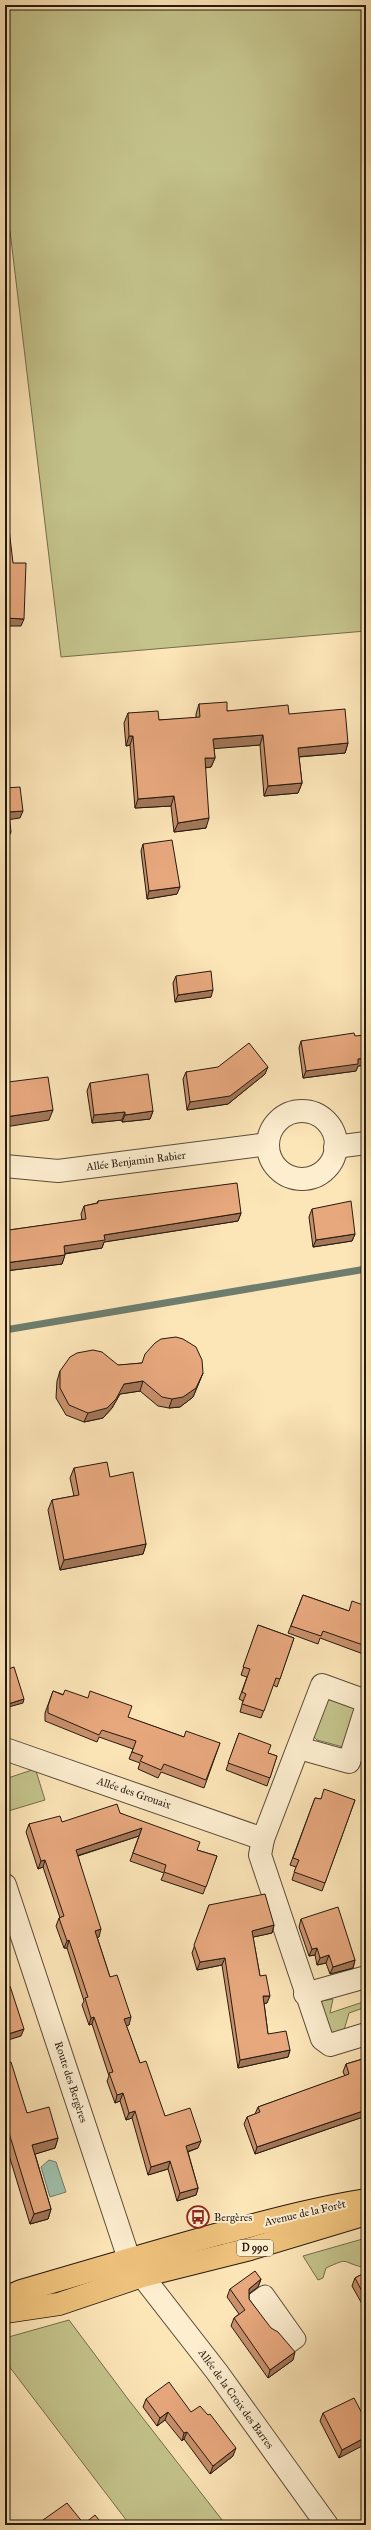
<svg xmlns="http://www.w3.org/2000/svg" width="371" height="2530" font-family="'IM FELL Great Primer',serif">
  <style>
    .green { fill: #c4c38b; stroke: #746e4c }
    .water { fill: #9fbfac; stroke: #6e7d6d }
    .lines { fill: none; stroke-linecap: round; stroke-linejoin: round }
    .stream { stroke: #6e7d6d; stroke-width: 7 }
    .pedestrian-casing { stroke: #5b4c38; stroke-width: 19 }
    .minor-casing { stroke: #5b4c38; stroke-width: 24 }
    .primary-casing { stroke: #25190e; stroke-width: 24 }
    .pedestrian { stroke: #fdeed0; stroke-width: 17 }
    .minor { stroke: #fdeed0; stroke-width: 22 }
    .primary { stroke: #eec27c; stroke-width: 22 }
    .wall { fill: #c8906c; stroke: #25190e }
    .shaded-wall { fill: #a27658; stroke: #25190e }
    .building { fill: #e8a87e; stroke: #25190e }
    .labels { text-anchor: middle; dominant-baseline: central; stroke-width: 4; stroke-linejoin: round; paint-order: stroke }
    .shield { fill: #fdeed0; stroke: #665948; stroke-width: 1 }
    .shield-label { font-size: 10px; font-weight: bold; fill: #25190e }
    .street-label { font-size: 11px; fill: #25190e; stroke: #fdeed0 }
    .poi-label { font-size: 11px; fill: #25190e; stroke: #fdeed0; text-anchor: start }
  </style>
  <rect width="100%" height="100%" fill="#fce5b7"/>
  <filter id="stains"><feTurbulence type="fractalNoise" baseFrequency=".005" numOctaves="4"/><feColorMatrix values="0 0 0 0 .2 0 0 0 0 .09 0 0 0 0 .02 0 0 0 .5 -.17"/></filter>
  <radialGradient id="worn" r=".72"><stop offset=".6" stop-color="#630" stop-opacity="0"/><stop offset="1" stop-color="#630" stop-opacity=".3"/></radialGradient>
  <g class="green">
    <polygon points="5,5 366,5 366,631 61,657 10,231 5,232"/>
    <polygon points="332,1696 356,1708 343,1747 317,1740 313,1736 321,1704"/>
    <polygon points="32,1770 36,1771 45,1800 5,1812 5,1779"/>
    <polygon points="333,1999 330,2013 366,2001 366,2007 349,2013 344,2030 333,2033 326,2031 319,2008 322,2001"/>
    <path d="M366,2238V2261L362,2267C341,2262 350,2257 326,2268L323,2278L318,2280L303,2256Z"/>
    <polygon points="69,2320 128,2399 226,2525 130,2525 5,2361 5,2338"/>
  </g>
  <polygon class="water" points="49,2160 56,2162 66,2192 50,2197 41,2167"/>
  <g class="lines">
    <polyline class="stream" points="5,1330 366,1269"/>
    <g class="pedestrian-casing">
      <polygon id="pedestrian" points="265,2294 297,2339 290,2344 279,2328 276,2330 255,2301"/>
    </g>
    <g class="minor-casing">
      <g id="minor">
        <circle cx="302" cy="1145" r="34"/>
        <polyline points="335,1147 366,1143"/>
        <polyline points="5,1166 58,1171 268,1144"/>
        <polyline points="299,1748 349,1762 366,1708"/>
        <polyline points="5,1749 263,1839 260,1855 322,2039 330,2045 366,2034"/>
        <polyline points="263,1839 322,1685 366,1701"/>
        <polyline points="5,1885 129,2259 217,2372 327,2525"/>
        <polyline points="305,1994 366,1977"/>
      </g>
    </g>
    <g class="primary-casing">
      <g id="primary">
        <path d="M5,2298L21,2291C86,2272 150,2253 215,2235C265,2222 315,2208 366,2200"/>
        <polyline points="5,2312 59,2304 142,2276 250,2249 366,2214"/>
      </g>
    </g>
    <use href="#pedestrian" class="pedestrian"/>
    <use href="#minor" class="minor"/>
    <use href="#primary" class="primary"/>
  </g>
  <g class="wall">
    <polygon points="199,704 227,711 289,714 348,743 345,753 299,757 302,783 298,793 264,796 260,745 214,748 215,758 211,767 205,768 206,828 174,832 171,806 135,808 130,745 126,746 124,723 128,713 159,720 196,718 196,714"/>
    <polygon points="143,844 177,894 147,899 141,851"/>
    <polygon points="176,976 211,997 175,1002 173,983"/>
    <polygon points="301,1041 366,1043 366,1065 358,1066 356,1071 303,1078 299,1048"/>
    <polygon points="186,1072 265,1074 228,1104 187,1110 183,1079"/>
    <polygon points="90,1083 153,1111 150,1119 122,1122 122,1120 92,1123 87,1091"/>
    <polygon points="98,1201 241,1213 238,1221 104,1242 102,1248 65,1254 62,1264 5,1271 5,1203 9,1230 82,1220 81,1214 84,1206 97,1203"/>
    <polygon points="312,1209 355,1234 352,1241 313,1247 309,1217"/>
    <polygon points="142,1363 203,1373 193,1397 180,1407 169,1408 158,1406 140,1391 120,1394 112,1408 103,1418 84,1422 66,1415 56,1398 57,1381 60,1371"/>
    <polygon points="74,1468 110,1477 146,1544 143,1554 60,1570 48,1510 52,1500 74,1496 70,1478"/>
    <polygon points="303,1595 349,1611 366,1606 366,1655 320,1638 318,1644 288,1633"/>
    <polygon points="258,1625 294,1638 277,1687 273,1685 261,1718 240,1712 243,1701 239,1699 247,1677 241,1675"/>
    <polygon points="53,1691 184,1737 220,1743 204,1788 161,1772 158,1778 138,1769 140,1763 129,1759 133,1749 99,1737 97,1742 45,1721 45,1713"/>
    <polygon points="239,1733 268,1753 277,1756 267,1786 226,1770"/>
    <polygon points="315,1798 321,1799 355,1800 322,1891 292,1880 296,1867 290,1865"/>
    <polygon points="120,1813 197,1850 217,1856 203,1894 161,1880 164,1873 130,1861 139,1836 78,1856 99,1937 97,1937 110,1977 129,2025 126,2025 140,2063 165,2116 198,2148 188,2152 198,2188 196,2195 177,2201 168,2169 148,2175 132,2118 126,2120 120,2101 115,2103 107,2081 109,2076 92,2024 89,2025 82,2005 84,2001 67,1948 64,1948 56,1926 59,1918 60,1918 43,1867 38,1869 26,1832 29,1824 62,1822"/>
    <polygon points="209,1905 274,1925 272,1933 253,1937 260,1976 267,2003 264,2003 268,2034 290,2050 288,2057 238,2068 222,1965 197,1970 192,1953"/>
    <polygon points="301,1919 355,1960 353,1968 330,1974 326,1963 317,1965 315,1955 309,1956 299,1927"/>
    <polygon points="366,2058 366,2116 255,2154 244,2124 247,2117 255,2114 258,2107 345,2076 343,2072 346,2064"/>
    <polygon points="5,2064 27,2113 58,2138 55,2148 35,2154 51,2209 48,2219 30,2224 5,2142"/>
    <polygon points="366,2272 366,2311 352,2286 355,2278"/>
    <polygon points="261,2279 258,2287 249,2294 249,2299 293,2360 268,2378 231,2326 234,2318 239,2314 227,2297 230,2289"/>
    <polygon points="146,2399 191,2412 233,2456 210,2474 184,2439 182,2441 165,2420 157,2426 143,2407"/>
    <polygon points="323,2413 366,2421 339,2458 320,2421"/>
    <polygon points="43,2520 84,2524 103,2525 41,2525"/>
  </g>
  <g class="shaded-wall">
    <polygon points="5,618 24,619 21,626 5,626"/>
    <polygon points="263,735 260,745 210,749 213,739"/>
    <polygon points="129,736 133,736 130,745 126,746"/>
    <polygon points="348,743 345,753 295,757 298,748"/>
    <polygon points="205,758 215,758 211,767 201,768"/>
    <polygon points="302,783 298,793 264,796 268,786"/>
    <polygon points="174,796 171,806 135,808 138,799"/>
    <polygon points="23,811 20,818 6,820 9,812"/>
    <polygon points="209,818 206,828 174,832 178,823"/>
    <polygon points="5,832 11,832 8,839 5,840"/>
    <polygon points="180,887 177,894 147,899 149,891"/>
    <polygon points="213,990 211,997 175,1002 178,995"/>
    <polygon points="366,1058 366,1065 358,1066 356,1071 303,1078 306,1071 358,1059"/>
    <polygon points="268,1067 265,1074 228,1104 187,1110 190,1102"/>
    <polygon points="53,1110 49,1120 5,1127 5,1117"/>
    <polygon points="153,1111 150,1119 122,1122 125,1115"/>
    <polygon points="125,1112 122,1120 92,1123 94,1115"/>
    <polygon points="241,1213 238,1221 104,1242 102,1248 61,1254 64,1246 104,1235"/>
    <polygon points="355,1234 352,1241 313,1247 316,1240"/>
    <polygon points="65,1255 62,1264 5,1271 5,1263"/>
    <polygon points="203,1373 193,1397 180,1407 169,1408 172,1399"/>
    <polygon points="143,1381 140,1391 120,1394 112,1408 103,1418 84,1422 88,1413 124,1384"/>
    <polygon points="146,1544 143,1554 60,1570 64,1560"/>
    <polygon points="24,1699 23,1703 5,1708 5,1705"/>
    <polygon points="142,1828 139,1836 73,1857 76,1850"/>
    <polygon points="45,1860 43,1867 38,1869 41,1861"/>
    <polygon points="274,1925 272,1933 249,1938 252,1931"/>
    <polygon points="101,1929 99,1937 92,1939 95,1931"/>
    <polygon points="69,1940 67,1948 64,1948 67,1941"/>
    <polygon points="317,1948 315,1955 309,1956 312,1949"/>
    <polygon points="329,1955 326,1963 317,1965 320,1958"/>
    <polygon points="225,1958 222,1965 197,1970 200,1962"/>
    <polygon points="355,1960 353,1968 330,1974 333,1967"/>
    <polygon points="263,1996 270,1996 267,2003 260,2004"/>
    <polygon points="94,2017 92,2024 89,2025 91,2018"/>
    <polygon points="131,2017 129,2025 122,2027 124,2019"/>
    <polygon points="24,2029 21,2036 5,2041 5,2035"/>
    <polygon points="290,2050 288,2057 238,2068 240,2060"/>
    <polygon points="123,2093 120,2101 115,2103 117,2095"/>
    <polygon points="366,2110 366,2116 255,2154 257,2147"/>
    <polygon points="135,2111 132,2118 126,2120 129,2113"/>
    <polygon points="58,2138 55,2148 29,2156 32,2145"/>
    <polygon points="201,2141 198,2148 183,2153 186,2146"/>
    <polygon points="170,2161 168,2169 148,2175 151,2167"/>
    <polygon points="198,2188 196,2195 177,2201 180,2193"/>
    <polygon points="51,2209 48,2219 30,2224 34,2214"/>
    <polygon points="261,2279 258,2287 246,2296 249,2289"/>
    <polygon points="295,2352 293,2360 268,2378 270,2370"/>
    <polygon points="168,2412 165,2420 157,2426 160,2418"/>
    <polygon points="187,2432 184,2439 182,2441 184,2433"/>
    <polygon points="366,2437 366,2444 339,2458 342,2450"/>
    <polygon points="236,2448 233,2456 210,2474 213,2466"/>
  </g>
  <g class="building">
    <polygon points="5,495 13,563 26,563 24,619 5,618"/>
    <polygon points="227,702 227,711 288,705 289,714 345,709 348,743 298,748 302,783 268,786 263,735 213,739 215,758 205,758 209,818 178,823 174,796 138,799 133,736 129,736 128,713 158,711 159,720 200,717 199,704"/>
    <polygon points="5,785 5,788 20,787 23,811 9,812 11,832 5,832"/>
    <polygon points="172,840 180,887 149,891 143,844"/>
    <polygon points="211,971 213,990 178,995 176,976"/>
    <polygon points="354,1033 355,1036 365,1035 366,1043 366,1058 358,1059 358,1064 306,1071 301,1041"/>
    <polygon points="249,1043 268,1067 230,1096 190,1102 186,1072 218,1067"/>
    <polygon points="148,1074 153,1111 125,1115 125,1112 94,1115 90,1083"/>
    <polygon points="48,1077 53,1110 5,1117 5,1081 8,1082"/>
    <polygon points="237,1183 241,1213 104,1235 105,1240 64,1246 65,1255 5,1263 5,1203 9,1230 86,1219 84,1206 98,1203 98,1201"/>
    <polygon points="351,1201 355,1234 316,1240 312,1209"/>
    <polygon points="176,1337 183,1339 196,1347 202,1360 203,1373 196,1388 183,1397 172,1399 162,1397 143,1381 124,1384 116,1399 107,1408 88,1413 69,1405 60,1388 60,1371 70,1357 77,1353 93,1350 102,1352 118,1365 142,1363 145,1354 155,1343 161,1339"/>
    <polygon points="107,1462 110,1477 133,1472 146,1544 64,1560 52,1500 79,1495 74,1468"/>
    <polygon points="303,1595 349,1611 352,1601 366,1606 366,1646 323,1631 321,1636 291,1626"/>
    <polygon points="258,1625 294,1638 280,1679 276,1678 264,1711 242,1704 246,1694 242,1692 250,1669 243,1667"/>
    <polygon points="14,1667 24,1699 5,1705 5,1670"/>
    <polygon points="65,1690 88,1698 90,1691 132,1706 128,1717 184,1737 186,1731 220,1743 206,1780 164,1764 161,1770 140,1761 143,1756 132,1752 136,1741 102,1730 99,1735 48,1713 48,1706 53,1691 63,1695"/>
    <polygon points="239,1733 271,1745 268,1753 277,1756 270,1778 228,1763"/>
    <polygon points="324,1789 355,1800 325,1883 294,1872 299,1860 293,1858 315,1798 321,1799"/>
    <polygon points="117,1804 120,1813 200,1842 197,1850 217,1856 206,1887 164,1872 166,1865 133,1853 142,1828 76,1850 101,1929 95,1931 110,1977 117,1975 131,2017 124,2019 140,2063 146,2061 165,2116 190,2108 201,2141 186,2146 198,2188 180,2193 170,2161 151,2167 135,2111 129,2113 123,2093 117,2095 109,2073 113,2072 94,2017 91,2018 85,1998 88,1997 69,1940 67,1941 59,1918 64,1916 45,1860 41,1861 29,1824 60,1816 62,1822"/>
    <polygon points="265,1894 274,1925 252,1931 260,1976 266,1975 270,1996 263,1996 268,2034 286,2031 290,2050 240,2060 225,1958 200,1962 194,1945 209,1905"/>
    <polygon points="338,1907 355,1960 333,1967 329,1955 320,1958 317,1948 312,1949 301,1919"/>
    <polygon points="10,1986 24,2029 5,2035 5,1987"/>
    <polygon points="366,2058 366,2110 257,2147 247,2117 260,2112 258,2107 349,2074 346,2064"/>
    <polygon points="11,2062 27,2113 49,2107 58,2138 32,2145 51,2209 34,2214 5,2120 5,2064"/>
    <polygon points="255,2271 261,2279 249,2289 249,2299 271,2328 278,2332 295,2352 270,2370 234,2318 245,2310 230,2289"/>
    <polygon points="366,2272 366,2299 355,2278"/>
    <polygon points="169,2382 191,2412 200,2406 208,2415 210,2414 236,2448 213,2466 187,2432 184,2433 168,2412 160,2418 146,2399"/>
    <polygon points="354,2398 366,2421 366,2437 342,2450 323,2413"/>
    <polygon points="67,2503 84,2524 95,2515 103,2525 47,2525 43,2520"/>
  </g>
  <defs>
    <g id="bus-ring" transform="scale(1.15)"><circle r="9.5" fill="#fdeed0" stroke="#8f2418" stroke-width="1.5"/><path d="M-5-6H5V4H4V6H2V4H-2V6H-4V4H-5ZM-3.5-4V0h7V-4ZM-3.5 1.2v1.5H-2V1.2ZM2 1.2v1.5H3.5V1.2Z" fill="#8f2418"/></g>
  </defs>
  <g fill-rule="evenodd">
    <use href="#bus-ring" x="198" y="2217"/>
  </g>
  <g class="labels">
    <rect class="shield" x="237" y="2240" width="36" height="16" rx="3"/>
    <g class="shield-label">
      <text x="255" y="2248">D 990</text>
    </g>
    <g class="street-label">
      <text transform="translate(136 1161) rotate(-7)">Allée Benjamin Rabier</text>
      <text transform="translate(134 1793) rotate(19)">Allée des Grouaix</text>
      <text transform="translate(71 2082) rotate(72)">Route des Bergères</text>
      <text transform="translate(305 2213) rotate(-13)">Avenue de la Forêt</text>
      <text transform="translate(236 2399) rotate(54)">Allée de la Croix des Barres</text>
    </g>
    <g class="poi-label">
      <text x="214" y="2217">Bergères</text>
    </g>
  </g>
  <rect width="371" height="2530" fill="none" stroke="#fce5b7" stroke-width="20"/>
  <rect x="6" y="6" width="359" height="2518" fill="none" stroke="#25190e" stroke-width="2"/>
  <rect x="10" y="10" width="351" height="2510" fill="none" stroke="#25190e"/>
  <rect width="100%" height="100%" filter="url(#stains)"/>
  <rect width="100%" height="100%" fill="url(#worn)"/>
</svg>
